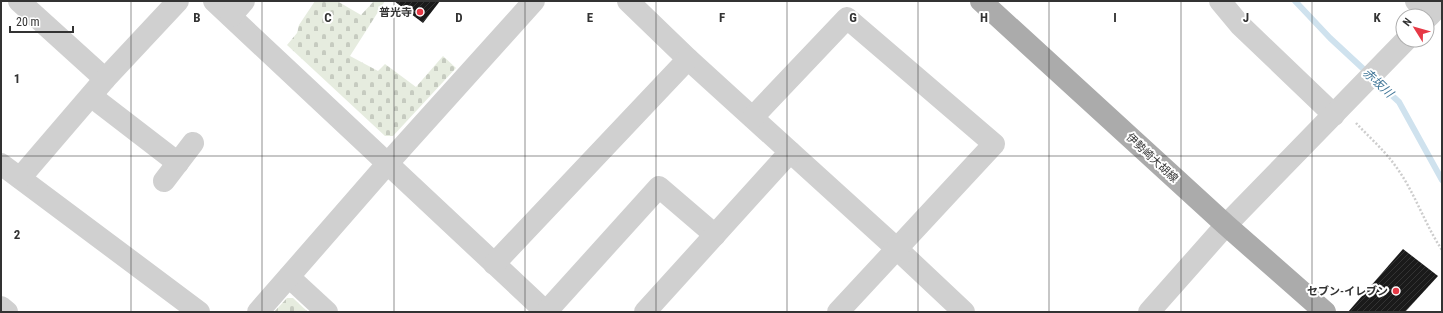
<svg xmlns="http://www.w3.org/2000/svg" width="1443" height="313" font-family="'Roboto Condensed','Noto Sans JP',sans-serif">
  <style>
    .cemetery { fill: url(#cemetery-stones) }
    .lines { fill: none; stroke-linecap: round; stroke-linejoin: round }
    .stream { stroke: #cfe2ee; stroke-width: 6 }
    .building { fill: url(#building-hatch) }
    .path { stroke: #cdcdcd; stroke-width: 2.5; stroke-dasharray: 2 2; stroke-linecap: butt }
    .minor { stroke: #d0d0d0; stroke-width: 22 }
    .major { stroke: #ababab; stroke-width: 22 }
    .grid { fill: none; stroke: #333; stroke-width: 1; stroke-opacity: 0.55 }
    .poi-dot { fill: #e63946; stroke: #fff; stroke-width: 1.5 }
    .labels { text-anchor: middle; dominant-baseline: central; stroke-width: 4; stroke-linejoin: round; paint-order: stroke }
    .poi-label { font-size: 11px; font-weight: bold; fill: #333; stroke: #fff; text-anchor: end }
    .street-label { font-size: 11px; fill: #333; stroke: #fff }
    .water-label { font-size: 12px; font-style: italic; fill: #3f7597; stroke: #fff }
    .grid-label { font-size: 13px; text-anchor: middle; font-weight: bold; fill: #333; stroke: #fff; stroke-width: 4; stroke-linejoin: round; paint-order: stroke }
  </style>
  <defs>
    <pattern id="cemetery-stones" width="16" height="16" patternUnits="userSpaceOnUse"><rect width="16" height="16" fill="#e6ecdf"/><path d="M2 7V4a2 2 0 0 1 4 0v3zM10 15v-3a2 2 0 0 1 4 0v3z" fill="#c6cbc0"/></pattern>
    <pattern id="building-hatch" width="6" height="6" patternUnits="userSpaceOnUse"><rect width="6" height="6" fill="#1a1a1a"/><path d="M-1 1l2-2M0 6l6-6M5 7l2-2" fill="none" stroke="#333"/></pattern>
  </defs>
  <rect width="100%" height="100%" fill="#fff"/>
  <g class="cemetery">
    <polygon points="315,1 337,1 361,15 374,1 385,1 350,56 378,71 385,64 416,87 443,56 456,68 393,136 385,136 287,45 297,33 299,25"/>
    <polygon points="287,298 293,298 308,312 274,312"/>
  </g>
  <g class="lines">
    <polyline class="stream" points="1295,1 1330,38 1399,102 1442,180"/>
  </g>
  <g class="building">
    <polygon points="394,1 440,1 423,23"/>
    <polygon points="1403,249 1438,276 1405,312 1348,312"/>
  </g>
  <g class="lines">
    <path class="path" d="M1356,123C1368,136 1383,149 1394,164C1414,190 1424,223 1442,250"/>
    <g class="minor">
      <polyline points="19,1 105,79"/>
      <polyline points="214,1 546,312"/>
      <polyline points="628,1 688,59 896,248 964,312"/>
      <polyline points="1220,1 1240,25 1334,115"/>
      <polyline points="1416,1 1430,15"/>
      <polyline points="231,16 244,1"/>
      <polyline points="1427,18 1442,3"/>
      <polyline points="92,95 100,103 178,163"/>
      <polyline points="753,117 847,18 994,144 838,312"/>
      <polyline points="1,164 199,312"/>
      <polyline points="20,178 105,79 178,1"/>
      <polyline points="164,181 193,143"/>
      <polyline points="494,264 688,59"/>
      <polyline points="289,277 327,312"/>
      <polyline points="1,307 7,312"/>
      <polyline points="258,312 388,163 534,1"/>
      <polyline points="546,312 659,187 715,235"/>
      <polyline points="645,312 790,152"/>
      <polyline points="1149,312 1226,225 1406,40"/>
    </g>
    <polyline class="major" points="981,1 1226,225 1325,312"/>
  </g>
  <path class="grid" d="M131,1V312M262,1V312M394,1V312M525,1V312M656,1V312M787,1V312M918,1V312M1049,1V312M1181,1V312M1312,1V312M1,156H1442"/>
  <g class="poi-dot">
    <circle cx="420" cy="12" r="4"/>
    <circle cx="1396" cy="291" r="4"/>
  </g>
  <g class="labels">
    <g class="poi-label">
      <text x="412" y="12">普光寺</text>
      <text x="1388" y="291">セブン-イレブン</text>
    </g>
    <g class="street-label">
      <text transform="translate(1152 158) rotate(43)">伊勢崎大胡線</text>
    </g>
    <g class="water-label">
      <text transform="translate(1378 83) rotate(43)">赤坂川</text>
    </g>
  </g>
  <g class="grid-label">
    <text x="197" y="22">B</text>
    <text x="328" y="22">C</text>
    <text x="459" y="22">D</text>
    <text x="590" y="22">E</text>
    <text x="722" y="22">F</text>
    <text x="853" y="22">G</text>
    <text x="984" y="22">H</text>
    <text x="1115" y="22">I</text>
    <text x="1246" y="22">J</text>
    <text x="1377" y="22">K</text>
    <text x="17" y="83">1</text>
    <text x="17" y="239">2</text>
  </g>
  <rect width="1443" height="313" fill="none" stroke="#333333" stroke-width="4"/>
  <g transform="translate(1415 28) rotate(307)"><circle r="19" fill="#ffffff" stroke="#adadad"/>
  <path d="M0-3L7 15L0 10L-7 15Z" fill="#e63946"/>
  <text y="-6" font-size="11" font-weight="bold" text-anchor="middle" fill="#333333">N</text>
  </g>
  <path d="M10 26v6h63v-6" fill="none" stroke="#333333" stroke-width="2"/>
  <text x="16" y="26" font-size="12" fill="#333333" stroke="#ffffff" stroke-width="3" paint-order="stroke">20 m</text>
</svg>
